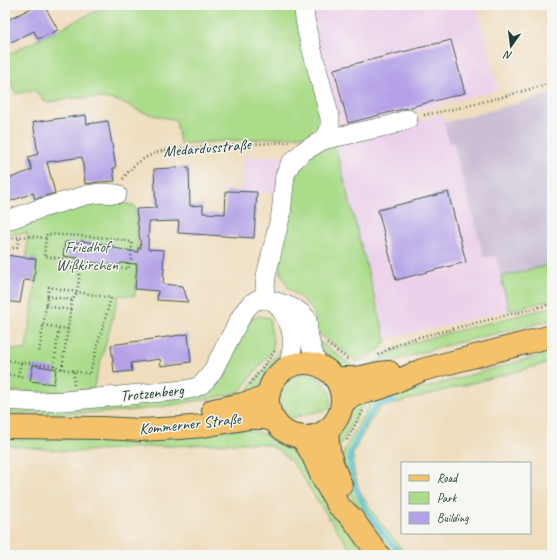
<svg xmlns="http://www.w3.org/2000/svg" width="557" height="560" font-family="Caveat,sans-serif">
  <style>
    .built { fill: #ecd1ea }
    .industrial { fill: #cbbfd5 }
    .green { fill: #abdc8a; stroke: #658c5f }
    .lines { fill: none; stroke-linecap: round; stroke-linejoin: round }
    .stream { stroke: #59bed7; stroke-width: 4.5 }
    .building { fill: #b4a1e7 }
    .minor-casing { stroke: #3e5549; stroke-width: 20 }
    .major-casing { stroke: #3e5549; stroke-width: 24 }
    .path { stroke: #3e5549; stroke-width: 2.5; stroke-dasharray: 1 3; stroke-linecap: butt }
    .minor { stroke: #fff; stroke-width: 19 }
    .major { stroke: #f3c26a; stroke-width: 22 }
    .labels { text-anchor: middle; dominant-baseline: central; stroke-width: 3; stroke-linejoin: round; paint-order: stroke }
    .street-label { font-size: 16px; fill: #1f3d34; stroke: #f6f6f2 }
    .park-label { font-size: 16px; fill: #3b5d45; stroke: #f6f6f2 }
  </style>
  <rect width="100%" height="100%" fill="#f6f6f2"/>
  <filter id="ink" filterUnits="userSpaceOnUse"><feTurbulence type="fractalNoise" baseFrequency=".025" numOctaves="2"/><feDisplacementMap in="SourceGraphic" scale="8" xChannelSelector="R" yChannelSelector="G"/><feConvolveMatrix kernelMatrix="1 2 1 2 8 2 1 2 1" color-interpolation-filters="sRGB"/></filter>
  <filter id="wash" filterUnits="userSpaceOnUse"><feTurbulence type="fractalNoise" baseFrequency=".012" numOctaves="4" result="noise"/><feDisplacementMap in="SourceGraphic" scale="16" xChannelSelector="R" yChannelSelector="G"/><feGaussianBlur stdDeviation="0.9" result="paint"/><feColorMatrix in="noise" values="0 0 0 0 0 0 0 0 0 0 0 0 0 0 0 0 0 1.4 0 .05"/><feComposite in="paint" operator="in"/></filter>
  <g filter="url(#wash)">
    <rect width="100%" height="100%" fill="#efddbd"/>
    <g class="built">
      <polygon points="308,5 477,5 499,90 350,128 339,122"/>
      <polygon points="443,114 449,142 453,142 484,256 495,255 509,310 408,334 386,340 334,142 343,139"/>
      <polygon points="294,152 277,194 240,191 242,161 245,157 282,155"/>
    </g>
    <polygon class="industrial" points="552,94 552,264 501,277 496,256 484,257 453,142 449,143 444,123"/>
    <g class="green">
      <path d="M108,5H296L323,118L318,135L180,144L176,120C163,117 149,115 137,110C134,109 132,106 129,105C127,104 123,103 121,102C97,95 70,97 47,103L34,90L16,94L5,69V56Z"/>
      <polygon points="334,142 386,340 380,349 362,360 356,362 351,357 319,334 315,325 314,312 300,297 289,289 286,283 281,274 279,267 279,257 291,181 303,158"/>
      <path d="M107,199L135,206C139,236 137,265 135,296L119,295L93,389L53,392L5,391V348L26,350L36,282L34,281L36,259L27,258V233L5,235V226Z"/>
      <polygon points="552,264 552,300 509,310 501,277"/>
      <polygon points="552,307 552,320 436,348 366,370 366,367 403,346 432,337"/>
      <path d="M260,316L270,318V325L273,341V349L267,357L238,393C201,400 165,407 127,411C86,414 46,413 5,413V405L89,408L196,396C212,391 220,387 228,372L227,370L234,350L249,320L252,318Z"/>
      <path d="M318,342L323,344L354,367L357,371C352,370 346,369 341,367C331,364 322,352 318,342Z"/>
      <polygon points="284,344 282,354 279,360 268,372 261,384 252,392 246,392"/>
      <polygon points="552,352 552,362 381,407 369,423 353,453 354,471 359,489 365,500 379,521 400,547 408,555 392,555 383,545 363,517 344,482 342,466 343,453 371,401 385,392 414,391"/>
      <path d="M301,374C321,373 336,390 329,409L290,418C273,403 280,380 301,374Z"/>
      <polygon points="364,403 339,447 337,435 350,412 356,406"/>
      <path d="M246,429L266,435L274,442L289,449L314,476L340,518L366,555H355C340,536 327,515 313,494C304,479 294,461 279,451C269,443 253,443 241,443L145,447L72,452L5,445V438Z"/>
    </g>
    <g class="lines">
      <path class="stream" d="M394,401L376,406L364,424L350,453C347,489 377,530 402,555"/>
    </g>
    <g id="blocks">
      <g class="building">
        <polygon points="38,5 44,5 58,30 38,39 34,31 5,45 5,21"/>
        <polygon points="451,40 465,93 348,123 334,69"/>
        <polygon points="86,115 87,124 108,121 116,168 113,168 115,181 99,182 85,184 82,157 47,162 55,193 35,199 33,193 5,203 5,180 32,170 28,157 38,154 33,122"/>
        <polygon points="189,167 190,206 203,205 203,213 225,214 226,191 257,192 254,238 178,233 179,221 149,222 148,249 164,250 163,268 164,268 163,284 183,286 188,302 157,300 158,291 135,289 137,264 121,263 119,265 110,264 110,265 77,260 78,258 63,256 65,242 81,243 81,241 113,245 113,248 138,252 138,248 141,248 136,209 156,208 154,169"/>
        <polygon points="448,192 466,262 396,280 378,210"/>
        <polygon points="5,255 36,259 34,281 24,280 20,303 5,301"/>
        <polygon points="188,334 191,362 161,366 160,359 131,363 132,371 114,373 111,345"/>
        <polygon points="33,365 56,369 54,384 30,381"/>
      </g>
    </g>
  </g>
  <g filter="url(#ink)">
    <use href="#blocks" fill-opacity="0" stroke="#3e5549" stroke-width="1"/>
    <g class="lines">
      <g class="minor-casing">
        <g id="minor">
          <polyline points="323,140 391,125 408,119"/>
          <polyline points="5,221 39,209 87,195 101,193 117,194"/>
          <polyline points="264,300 266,276 281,214 285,175 291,163 304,151 323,140 328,133 330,127 330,118 307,31 303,5"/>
          <path d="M276,302C280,309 286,316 289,324C295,338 292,354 288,368"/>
          <path d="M5,400L37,402L64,401L184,390C199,388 203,385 212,372L243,313C247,308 251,302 257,300C268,297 302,308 307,320C308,324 308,328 308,332C310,344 313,355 318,365"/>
        </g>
      </g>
      <g class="major-casing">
        <g id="major">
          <circle cx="305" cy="400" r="37"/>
          <polyline points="335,378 353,378 362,377 379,373 389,372"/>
          <polyline points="342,404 349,398 355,395 381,388 422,370 552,336"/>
          <polyline points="213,410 242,404 261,399 269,393"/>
          <polyline points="5,427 103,428 140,430 180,428 203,426 249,418 265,418 275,421"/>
          <path d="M328,429C326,449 333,467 341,485"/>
          <polyline points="299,436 305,442 313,456 322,477 338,505 352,518 365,536 379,555"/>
        </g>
      </g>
      <g class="path">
        <polyline points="424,115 454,109 502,97 552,83"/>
        <path d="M123,179C134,162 150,153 170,149L289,142"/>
        <path d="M5,239L27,236L46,238L47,234C75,236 104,236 132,242L131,260L128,269L44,256L46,238"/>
        <polyline points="5,250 17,247 18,244 19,238"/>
        <polyline points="47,296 72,300"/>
        <polyline points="46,306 71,310"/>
        <polyline points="43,325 68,329"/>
        <polyline points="327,344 349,360"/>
        <polyline points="378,355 392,347 411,339 552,304"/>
        <polyline points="5,360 54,366 62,369 90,374 96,350 111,298 49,287 39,353"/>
        <polyline points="54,366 59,328"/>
        <path d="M62,369L72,300C80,293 79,271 80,261"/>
        <polyline points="5,374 25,377"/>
        <polyline points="18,376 21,362"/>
        <polyline points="250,384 275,351"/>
        <polyline points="74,385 74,372"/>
        <polyline points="347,440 363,411"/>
      </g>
      <use href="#minor" class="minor"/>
      <use href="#major" class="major"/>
    </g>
  </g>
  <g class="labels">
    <g class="street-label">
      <text transform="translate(207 148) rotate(-5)">Medardusstraße</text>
      <text transform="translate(152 393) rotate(-6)">Trotzenberg</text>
      <text transform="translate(190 424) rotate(-6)">Kommerner Straße</text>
    </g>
    <g class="park-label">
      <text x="87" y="247">Friedhof<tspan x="87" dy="18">Wißkirchen</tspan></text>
    </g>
  </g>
  <rect width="557" height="560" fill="none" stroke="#f6f6f2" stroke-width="20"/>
  <rect x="401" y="462" width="130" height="72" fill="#f6f6f2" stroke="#a0aca6"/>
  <rect x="409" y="475" width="20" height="6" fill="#f3c26a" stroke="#a0aca6"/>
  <text x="437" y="482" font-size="12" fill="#1f3d34">Road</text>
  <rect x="409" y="492" width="20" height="12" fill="#abdc8a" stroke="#a0aca6"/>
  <text x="437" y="502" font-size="12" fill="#1f3d34">Park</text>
  <rect x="409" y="512" width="20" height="12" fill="#b4a1e7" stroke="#a0aca6"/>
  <text x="437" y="522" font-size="12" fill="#1f3d34">Building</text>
  <g transform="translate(511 46) rotate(194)" stroke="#f6f6f2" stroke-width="3" paint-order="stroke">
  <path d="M0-3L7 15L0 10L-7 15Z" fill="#1f3d34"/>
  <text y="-6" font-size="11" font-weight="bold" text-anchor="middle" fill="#1f3d34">N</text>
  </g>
</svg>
